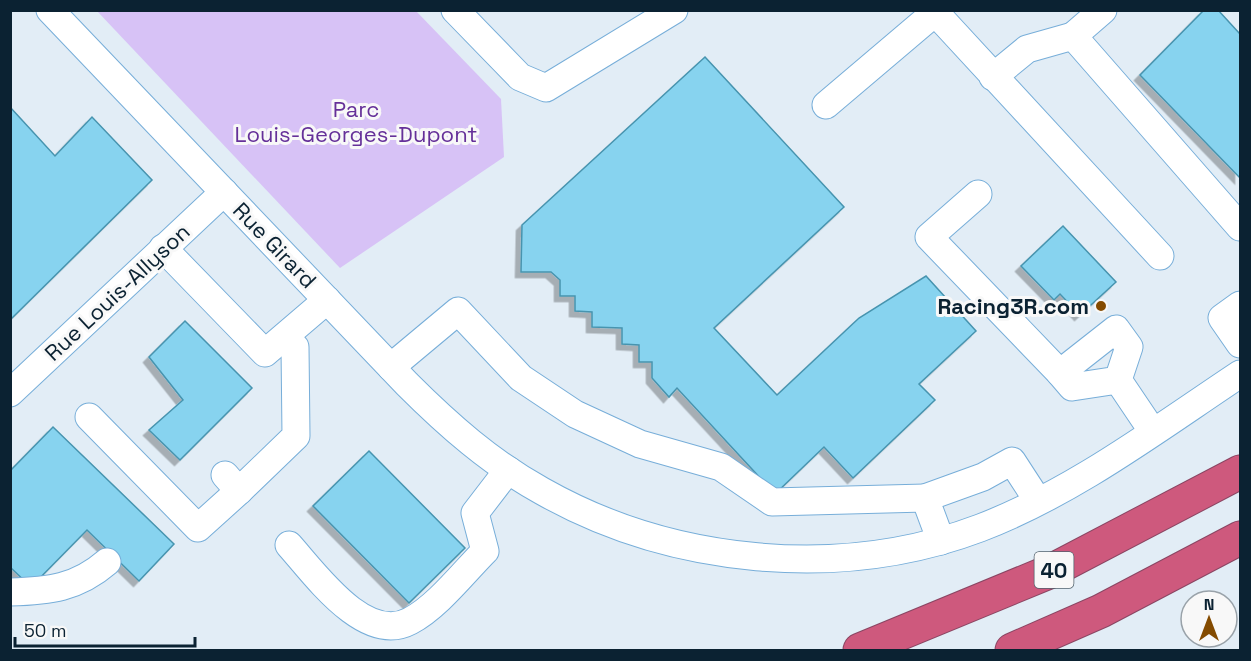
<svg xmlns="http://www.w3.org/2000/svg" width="1251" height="661" font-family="'Space Grotesk',sans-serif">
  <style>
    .green { fill: #d7c2f6 }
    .building { fill: #87d3ef; stroke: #4794af; stroke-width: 1.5; filter: url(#shadow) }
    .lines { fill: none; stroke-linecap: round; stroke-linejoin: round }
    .minor-casing { stroke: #77aed9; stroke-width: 29 }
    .highway-casing { stroke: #8a4663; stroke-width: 35 }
    .minor { stroke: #fff; stroke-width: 27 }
    .highway { stroke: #ce597d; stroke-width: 33 }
    .poi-dot { fill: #844b00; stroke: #f8f8f8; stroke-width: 2 }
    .labels { text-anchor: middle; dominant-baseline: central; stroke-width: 6; stroke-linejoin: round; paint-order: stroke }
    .shield { fill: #f8f8f8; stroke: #52626d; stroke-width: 1.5 }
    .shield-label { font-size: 21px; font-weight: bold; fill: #0b2232 }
    .park-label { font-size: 22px; fill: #653099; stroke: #f8f8f8 }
    .street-label { font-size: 22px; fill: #0b2232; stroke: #f8f8f8 }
    .poi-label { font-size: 22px; font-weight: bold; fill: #0b2232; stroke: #f8f8f8; text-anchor: end }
  </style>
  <defs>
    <filter id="shadow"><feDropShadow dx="-5.5" dy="5.5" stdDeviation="0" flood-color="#0004"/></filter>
  </defs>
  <rect width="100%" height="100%" fill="#e2edf6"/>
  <polygon class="green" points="97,11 416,11 501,99 504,157 340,268"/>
  <g class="building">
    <polygon points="1204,10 1218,10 1240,34 1240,178 1140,75"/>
    <polygon points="705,57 844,207 714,328 777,395 859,318 926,276 976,331 919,384 935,400 853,478 824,447 775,494 677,388 669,397 652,378 652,362 639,362 639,345 622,344 622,328 592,327 592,312 575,311 575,296 560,296 560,280 551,272 521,272 522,225"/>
    <polygon points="10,107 55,156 92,117 152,180 10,320"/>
    <polygon points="1063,226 1116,282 1080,315 1060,294 1054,300 1021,266"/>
    <polygon points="185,321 252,388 180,460 149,430 183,400 149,357"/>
    <polygon points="53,427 174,544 139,581 87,530 31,587 10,567 10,471"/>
    <polygon points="369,451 465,548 409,603 313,506"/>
  </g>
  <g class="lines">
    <g class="minor-casing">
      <g id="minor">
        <path d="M50,10L407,384C448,425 491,463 542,491C671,564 840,581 980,528C1074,492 1157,429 1240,374"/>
        <polyline points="455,10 520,77 546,88 674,10"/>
        <polyline points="933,10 1160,256"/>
        <polyline points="1103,10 1073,36 1240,227"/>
        <polyline points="993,77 1027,49 1073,36"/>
        <polyline points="826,105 938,10"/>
        <polyline points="978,194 929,237 1060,373"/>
        <polyline points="163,248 265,353 327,300"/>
        <polyline points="1240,305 1222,318 1240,344"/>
        <polygon points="1116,329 1129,347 1118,380 1072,387 1060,373"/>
        <polyline points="391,367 458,311 521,378 575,414 640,444 721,467 772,502 925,498"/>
        <polyline points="1118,380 1153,432"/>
        <polyline points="10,393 224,192"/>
        <polyline points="89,417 198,528 239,491"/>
        <polyline points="225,475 239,491 296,436 295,347 285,337"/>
        <polyline points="941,541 925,498 983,477 1012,461 1038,501"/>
        <path d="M289,545C315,574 365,645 410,621C437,607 464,572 485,551L475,513L508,470"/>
        <path d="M10,592C49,591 77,588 107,562"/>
      </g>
    </g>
    <g class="highway-casing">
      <g id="highway">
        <polyline points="860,650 1049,572 1240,472"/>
        <polyline points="1012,650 1101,611 1240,538"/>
      </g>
    </g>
    <use href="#minor" class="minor"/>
    <use href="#highway" class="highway"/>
  </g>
  <circle class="poi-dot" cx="1101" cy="306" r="6"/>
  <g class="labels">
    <rect class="shield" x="1034.5" y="552" width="39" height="36" rx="4.5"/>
    <g class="shield-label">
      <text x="1054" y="570">40</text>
    </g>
    <g class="park-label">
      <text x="356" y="109">Parc<tspan x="356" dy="25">Louis-Georges-Dupont</tspan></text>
    </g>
    <g class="street-label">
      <text transform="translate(275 245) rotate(46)">Rue Girard</text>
      <text transform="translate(117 292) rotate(-43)">Rue Louis-Allyson</text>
    </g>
    <g class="poi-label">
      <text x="1089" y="306">Racing3R.com</text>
    </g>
  </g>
  <rect width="1251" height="661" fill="none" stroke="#0b2232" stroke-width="24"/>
  <g transform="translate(1209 619)"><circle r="28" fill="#f8f8f8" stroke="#99a2a9" stroke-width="1.5"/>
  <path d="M0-4.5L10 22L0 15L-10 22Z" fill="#844b00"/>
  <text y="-9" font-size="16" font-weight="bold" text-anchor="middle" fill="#0b2232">N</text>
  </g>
  <path d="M15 637v9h180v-9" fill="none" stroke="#0b2232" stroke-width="3"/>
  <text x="24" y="637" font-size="18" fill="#0b2232" stroke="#f8f8f8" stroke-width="4.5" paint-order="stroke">50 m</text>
</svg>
